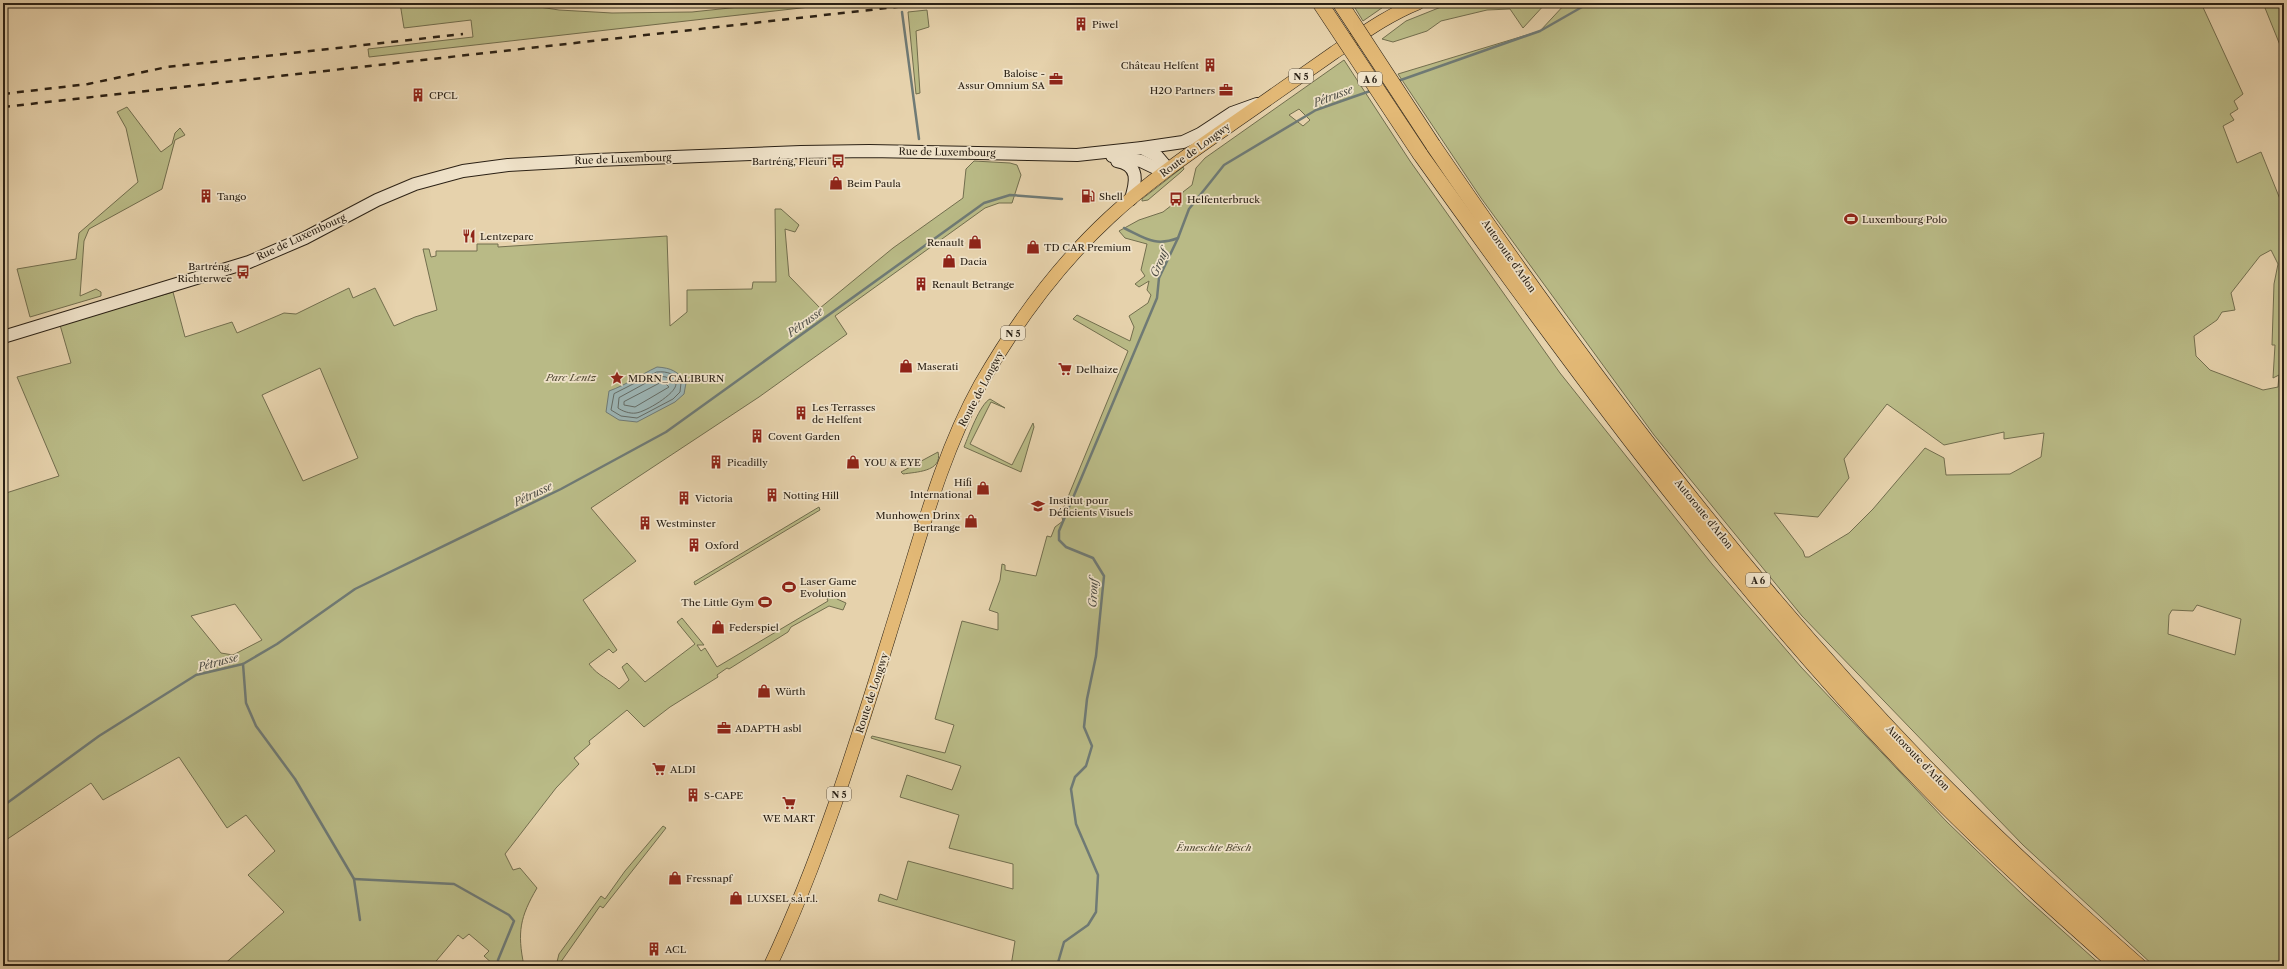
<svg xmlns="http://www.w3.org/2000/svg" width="2287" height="969" font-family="'Libre Caslon Text',serif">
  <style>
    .green { fill: #b9ba86; stroke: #726e4e; fill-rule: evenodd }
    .water { fill: #9cb5b5; stroke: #6f7a75 }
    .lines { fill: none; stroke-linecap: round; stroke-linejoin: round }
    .shore { stroke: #646b65; stroke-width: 1 }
    .stream { stroke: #6f7a75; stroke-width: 2.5 }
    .secondary-casing { stroke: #2b2115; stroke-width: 14 }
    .primary-casing { stroke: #2b2115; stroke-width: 14 }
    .motorway-casing { stroke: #2b2115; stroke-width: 16 }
    .secondary { stroke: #efe2c9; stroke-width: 12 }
    .primary { stroke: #e3b976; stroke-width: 13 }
    .motorway { stroke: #e3b976; stroke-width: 15 }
    .rail { stroke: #2b2115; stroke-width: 2.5; stroke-dasharray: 7 7; stroke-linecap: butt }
    .motorway-bridge-casing { stroke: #2b2115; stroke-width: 16; stroke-linecap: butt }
    .motorway-bridge { stroke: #e3b976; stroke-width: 15 }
    .labels { text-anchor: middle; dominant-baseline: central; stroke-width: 3.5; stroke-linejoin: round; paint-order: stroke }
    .shield { fill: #efe2c9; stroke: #665b4b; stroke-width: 1 }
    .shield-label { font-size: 9px; font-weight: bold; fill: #2b2115 }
    .poi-label { font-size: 10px; fill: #2b2115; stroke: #efe2c9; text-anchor: start }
    .street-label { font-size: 10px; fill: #2b2115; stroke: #efe2c9 }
    .park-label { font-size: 10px; font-style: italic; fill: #4e4731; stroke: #efe2c9 }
    .water-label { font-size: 11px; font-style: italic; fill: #4d4d45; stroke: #efe2c9 }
  </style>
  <rect width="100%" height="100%" fill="#e6d2ac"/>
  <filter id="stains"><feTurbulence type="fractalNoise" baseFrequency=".005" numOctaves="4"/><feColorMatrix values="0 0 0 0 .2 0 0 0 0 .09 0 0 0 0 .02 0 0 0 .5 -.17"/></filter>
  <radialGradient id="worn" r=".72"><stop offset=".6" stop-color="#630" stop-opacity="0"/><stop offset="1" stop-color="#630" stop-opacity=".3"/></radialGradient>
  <g class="green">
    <polygon points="400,3 513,3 559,10 612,13 692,12 777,3 845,3 369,57 368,49 473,37 471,20 404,28"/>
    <polygon points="1352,3 1389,3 1363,21"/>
    <polygon points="1451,3 1546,3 1523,28 1510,9 1487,10 1441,21 1427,31 1393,42 1382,39 1406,21"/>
    <path d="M1566,3H2201L2243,94L2234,101L2238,109L2230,114L2234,120L2223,126L2237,163L2261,152L2284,209V966H2154L2023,845L1802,616L1654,435L1481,198L1398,74L1540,31ZM2271,250L2278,264L2274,284L2272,345H2275L2273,378L2279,375L2278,387L2263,390L2210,370L2196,356L2194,336L2217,320L2222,312L2235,310L2231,293L2260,256ZM1887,404L1944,445L2004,432V439L2044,433L2041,457L2010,474L1946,475L1944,458L1925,448L1873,509L1849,533L1809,557H1805L1803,551L1774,513L1818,517L1849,478L1844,459ZM2197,605L2241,619L2235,655L2168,634L2169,615L2172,610L2193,611Z"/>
    <polygon points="2263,3 2284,3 2284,52 2282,50"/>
    <polygon points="927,10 929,27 916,31 920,93 916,94 908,12"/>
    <path d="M1344,60L1410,161L1560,373L1712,564L1801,667L1947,822L2026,898L2102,966H1011L1015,941L878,901L880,894L897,900L908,861L1013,889V864L949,848L959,815L900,797L907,775L952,790L961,766L871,738L872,736L945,753L954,725L935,719L962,621L998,630V613L989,610L1000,580L1002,564L1005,565V570L1036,576L1047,536L1051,537L1055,527L1063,521L1061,514L1128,351L1073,319L1077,315L1130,341L1134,327L1129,316L1148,303L1151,295L1147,290L1149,281L1139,287L1135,284L1145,276L1141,270L1147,244L1125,238L1119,231L1139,220L1163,212L1181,198L1183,192L1192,185L1196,168L1205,158ZM1299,109L1310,120L1303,126L1289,115Z"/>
    <polygon points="127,107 161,152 172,144 175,133 180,128 185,135 175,140 162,189 89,229 84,241 80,296 96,289 101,292 101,296 30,317 17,269 76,259 79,233 138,182 126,128 117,112"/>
    <path d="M974,161L1010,163L1017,165L1021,175L1012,203H999L985,208L835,316L847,334L759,397L591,508L636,561L583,600L617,650L613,653L609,649L589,664C599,677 608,678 619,689L629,680L622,667L627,663L645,682L695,644L677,622L682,618L704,645H697L701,651L705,648L717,667L828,601L827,599L834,594L837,599L846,603L843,610L829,606L791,627L788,632L729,669L727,668L717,675L718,677L670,707L644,727L627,710L589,741L590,744L574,758L579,764L556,788L505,854L513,870L520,868L537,888C520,917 517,932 524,966H495L484,956L489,951L469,934L463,939L458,935L432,966H222L284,912L248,875L275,851L246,815L227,828L179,757L103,800L91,783L3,842V494L59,476L17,377L71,363L60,325L173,292L185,337L232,322L237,333L284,313L296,314L349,288L353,298L375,288L394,326L415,317L437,310L423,249H429L431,257L436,256V251H477V244H498V247L667,236L670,326L687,312V290L752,289L753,282H776L775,209H781L799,225L795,232L785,229L789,276L820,308L893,248L963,198L966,169ZM320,368L358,458L303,481L262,395ZM235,604L262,640L233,655L221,653L191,616Z"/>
    <polygon points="1183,167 1184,169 1181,172 1148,200 1142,201 1142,199"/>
    <path d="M990,399L1005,408L991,402L970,444L1012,465L1033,423L1034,427L1021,472L964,447C969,435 980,404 990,399Z"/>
    <path d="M938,452C943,472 915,472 903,474L901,472Z"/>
    <polygon points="819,507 820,510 695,585 694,582"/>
    <polygon points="663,826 666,828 603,908 600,906 558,966 556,966 559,954 601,896 605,899 625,871"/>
  </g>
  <path class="water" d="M657,367C671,368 678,371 686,383L684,394L675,402L637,422L619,420L606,412L609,391C626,385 640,375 657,367Z"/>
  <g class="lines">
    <g class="shore">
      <path d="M657,372C668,371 675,374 681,383L680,392L673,399L637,418L621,416L611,410L614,394Z"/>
      <path d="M659,376L666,377L676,384C676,394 645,412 636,413C630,414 622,411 618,408L619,398Z"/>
      <polygon points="660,383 665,383 669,387 635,407 624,405 624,402"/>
    </g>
    <g class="stream">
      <polyline points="902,12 919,139"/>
      <polyline points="1398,81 1540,31 1589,3"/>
      <path d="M1124,228C1145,238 1155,247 1178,238"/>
      <polyline points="243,664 246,703 256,726 295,779 354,879 360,920"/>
      <polyline points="3,806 99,736 196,675 243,664 277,644 355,589 561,489 666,432 984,203 1010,195 1062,199"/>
      <polyline points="354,879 454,884 509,915 514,921 498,960"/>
      <polyline points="1057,966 1064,942 1088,925 1096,912 1098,875 1076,824 1071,789 1075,777 1086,766 1092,746 1084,727 1087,699 1096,656 1104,576 1093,558 1066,547 1059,540 1059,531 1157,298 1159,278 1178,238 1189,209 1224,165 1316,110 1373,90"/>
    </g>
    <g class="secondary-casing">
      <g id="secondary">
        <polyline points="1142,148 1157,156 1168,169"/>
        <polyline points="1112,156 1141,161 1164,172"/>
        <path d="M1117,161C1140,165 1136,182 1131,199"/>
        <polyline points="3,337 249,262 305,238 377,200 415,184 463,171 508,165 597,160 801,152 869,151 1077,155 1142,148 1183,142 1200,134 1232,113 1257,104"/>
      </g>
    </g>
    <g class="primary-casing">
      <path id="primary" d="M770,966C826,847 863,720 902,595C924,524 944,450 980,385C1015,324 1058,265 1110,217C1151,179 1199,147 1245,115C1275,94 1305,73 1335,52C1362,34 1388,15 1418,3"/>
    </g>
    <g class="motorway-casing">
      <g id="motorway">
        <path d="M1433,145C1581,362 1738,572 1920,761C1990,833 2064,900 2139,966"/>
        <path d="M1420,154C1573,368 1728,580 1910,770C1976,839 2047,903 2118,966"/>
      </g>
    </g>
    <use href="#secondary" class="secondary"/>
    <use href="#primary" class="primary"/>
    <use href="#motorway" class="motorway"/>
    <g class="rail">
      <polyline points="3,94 88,84 167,67 463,34"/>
      <polyline points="3,107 932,3"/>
    </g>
    <g class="motorway-bridge-casing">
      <g id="motorway-bridge">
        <polyline points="1320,3 1420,154"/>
        <polyline points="1340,3 1433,145"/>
      </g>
    </g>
    <use href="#motorway-bridge" class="motorway-bridge"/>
  </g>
  <defs>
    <g id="building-bare" transform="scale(1.08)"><path d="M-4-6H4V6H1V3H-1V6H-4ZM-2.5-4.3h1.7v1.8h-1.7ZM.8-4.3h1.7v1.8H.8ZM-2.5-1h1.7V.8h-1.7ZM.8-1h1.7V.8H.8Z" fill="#8f2418" stroke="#efe2c9" stroke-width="2.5" paint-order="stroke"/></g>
    <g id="office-bare" transform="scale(1.08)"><path d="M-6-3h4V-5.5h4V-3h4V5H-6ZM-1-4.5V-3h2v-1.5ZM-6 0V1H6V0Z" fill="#8f2418" stroke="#efe2c9" stroke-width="2.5" paint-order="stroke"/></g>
    <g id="bus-bare" transform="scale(1.08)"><path d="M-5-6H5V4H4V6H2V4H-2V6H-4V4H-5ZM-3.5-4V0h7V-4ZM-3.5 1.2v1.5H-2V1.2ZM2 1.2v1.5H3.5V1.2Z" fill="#8f2418" stroke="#efe2c9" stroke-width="2.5" paint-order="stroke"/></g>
    <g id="shop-bare" transform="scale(1.08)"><path d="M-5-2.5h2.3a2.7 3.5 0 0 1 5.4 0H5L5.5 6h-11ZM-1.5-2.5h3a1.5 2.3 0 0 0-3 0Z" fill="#8f2418" stroke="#efe2c9" stroke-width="2.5" paint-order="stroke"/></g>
    <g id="fuel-bare" transform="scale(1.08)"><path d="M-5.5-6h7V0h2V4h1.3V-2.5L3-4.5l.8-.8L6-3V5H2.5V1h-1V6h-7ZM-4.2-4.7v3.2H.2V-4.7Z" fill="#8f2418" stroke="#efe2c9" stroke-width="2.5" paint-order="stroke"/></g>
    <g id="stadium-bare" transform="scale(1.08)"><path d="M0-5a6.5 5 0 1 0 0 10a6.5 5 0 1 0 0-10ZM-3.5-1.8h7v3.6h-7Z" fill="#8f2418" stroke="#efe2c9" stroke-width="2.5" paint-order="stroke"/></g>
    <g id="restaurant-bare" transform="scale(1.08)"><path d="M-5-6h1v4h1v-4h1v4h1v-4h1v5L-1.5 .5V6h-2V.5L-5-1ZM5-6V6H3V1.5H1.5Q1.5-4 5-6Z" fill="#8f2418" stroke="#efe2c9" stroke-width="2.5" paint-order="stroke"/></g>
    <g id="supermarket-bare" transform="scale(1.08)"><path d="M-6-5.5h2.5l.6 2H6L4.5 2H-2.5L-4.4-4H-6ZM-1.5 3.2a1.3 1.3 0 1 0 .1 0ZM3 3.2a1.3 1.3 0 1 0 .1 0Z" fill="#8f2418" stroke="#efe2c9" stroke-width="2.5" paint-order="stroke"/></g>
    <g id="sight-bare" transform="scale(1.08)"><path d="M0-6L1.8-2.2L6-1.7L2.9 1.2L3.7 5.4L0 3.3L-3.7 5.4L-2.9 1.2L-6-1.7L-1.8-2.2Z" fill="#8f2418" stroke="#efe2c9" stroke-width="2.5" paint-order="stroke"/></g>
    <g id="school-bare" transform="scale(1.08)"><path d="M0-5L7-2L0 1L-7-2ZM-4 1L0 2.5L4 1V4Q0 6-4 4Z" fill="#8f2418" stroke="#efe2c9" stroke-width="2.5" paint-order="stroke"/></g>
  </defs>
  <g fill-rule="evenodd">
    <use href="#building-bare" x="1081" y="24"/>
    <use href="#building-bare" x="1210" y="65"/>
    <use href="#office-bare" x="1056" y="79"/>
    <use href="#office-bare" x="1226" y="90"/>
    <use href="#building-bare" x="418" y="95"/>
    <use href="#bus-bare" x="838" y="161"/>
    <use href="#shop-bare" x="836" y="183"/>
    <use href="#building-bare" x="206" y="196"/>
    <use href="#fuel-bare" x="1088" y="196"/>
    <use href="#bus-bare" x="1176" y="199"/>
    <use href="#stadium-bare" x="1851" y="219"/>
    <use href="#restaurant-bare" x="469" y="236"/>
    <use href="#shop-bare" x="975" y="242"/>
    <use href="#shop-bare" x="1033" y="247"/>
    <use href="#shop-bare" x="949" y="261"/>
    <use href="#bus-bare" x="243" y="272"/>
    <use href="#building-bare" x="921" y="284"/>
    <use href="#shop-bare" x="906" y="366"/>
    <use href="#supermarket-bare" x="1065" y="369"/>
    <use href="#sight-bare" x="617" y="378"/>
    <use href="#building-bare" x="801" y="413"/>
    <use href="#building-bare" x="757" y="436"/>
    <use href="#building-bare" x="716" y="462"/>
    <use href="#shop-bare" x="853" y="462"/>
    <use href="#shop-bare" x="983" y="488"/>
    <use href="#building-bare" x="772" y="495"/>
    <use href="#building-bare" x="684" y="498"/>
    <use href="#school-bare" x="1038" y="506"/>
    <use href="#shop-bare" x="971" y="521"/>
    <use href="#building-bare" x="645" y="523"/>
    <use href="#building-bare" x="694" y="545"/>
    <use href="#stadium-bare" x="789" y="587"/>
    <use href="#stadium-bare" x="765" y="602"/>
    <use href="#shop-bare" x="718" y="627"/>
    <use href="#shop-bare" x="764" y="691"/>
    <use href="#office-bare" x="724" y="728"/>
    <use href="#supermarket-bare" x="659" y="769"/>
    <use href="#building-bare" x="693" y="795"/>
    <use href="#supermarket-bare" x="789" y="803"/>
    <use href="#shop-bare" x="675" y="878"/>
    <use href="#shop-bare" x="736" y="898"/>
    <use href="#building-bare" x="654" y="949"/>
  </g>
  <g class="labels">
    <g class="shield">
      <rect x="1289" y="69" width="24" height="14" rx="3"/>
      <rect x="1358" y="72" width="24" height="14" rx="3"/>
      <rect x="1001" y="326" width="24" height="14" rx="3"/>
      <rect x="1746" y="573" width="24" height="14" rx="3"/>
      <rect x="827" y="787" width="24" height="14" rx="3"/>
    </g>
    <g class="shield-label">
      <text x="1301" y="76">N 5</text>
      <text x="1370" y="79">A 6</text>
      <text x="1013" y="333">N 5</text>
      <text x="1758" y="580">A 6</text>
      <text x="839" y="794">N 5</text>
    </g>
    <g class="poi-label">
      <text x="1092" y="24">Piwel</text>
      <text x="1199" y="65" text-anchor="end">Château Helfent</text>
      <text x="1045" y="73" text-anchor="end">Baloise -<tspan x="1045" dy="12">Assur Omnium SA</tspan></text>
      <text x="1215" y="90" text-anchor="end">H2O Partners</text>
      <text x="429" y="95">CPCL</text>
      <text x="827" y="161" text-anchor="end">Bartréng, Fleuri</text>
      <text x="847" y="183">Beim Paula</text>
      <text x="217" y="196">Tango</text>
      <text x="1099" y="196">Shell</text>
      <text x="1187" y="199">Helfenterbruck</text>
      <text x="1862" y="219">Luxembourg Polo</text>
      <text x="480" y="236">Lentzeparc</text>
      <text x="964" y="242" text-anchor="end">Renault</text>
      <text x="1044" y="247">TD CAR Premium</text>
      <text x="960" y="261">Dacia</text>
      <text x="232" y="266" text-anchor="end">Bartréng,<tspan x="232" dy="12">Richterwee</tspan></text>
      <text x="932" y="284">Renault Betrange</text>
      <text x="917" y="366">Maserati</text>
      <text x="1076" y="369">Delhaize</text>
      <text x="628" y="378">MDRN_CALIBURN</text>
      <text x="812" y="407">Les Terrasses<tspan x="812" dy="12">de Helfent</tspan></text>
      <text x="768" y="436">Covent Garden</text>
      <text x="727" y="462">Picadilly</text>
      <text x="864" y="462">YOU &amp; EYE</text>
      <text x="972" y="482" text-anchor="end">Hifi<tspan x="972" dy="12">International</tspan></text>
      <text x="783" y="495">Notting Hill</text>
      <text x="695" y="498">Victoria</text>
      <text x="1049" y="500">Institut pour<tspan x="1049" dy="12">Déficients Visuels</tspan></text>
      <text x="960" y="515" text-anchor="end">Munhowen Drinx<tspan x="960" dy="12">Bertrange</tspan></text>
      <text x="656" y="523">Westminster</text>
      <text x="705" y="545">Oxford</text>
      <text x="800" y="581">Laser Game<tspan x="800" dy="12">Evolution</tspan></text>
      <text x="754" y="602" text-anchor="end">The Little Gym</text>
      <text x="729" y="627">Federspiel</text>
      <text x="775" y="691">Würth</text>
      <text x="735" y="728">ADAPTH asbl</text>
      <text x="670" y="769">ALDI</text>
      <text x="704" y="795">S-CAPE</text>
      <text x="789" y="818" text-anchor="middle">WE MART</text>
      <text x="686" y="878">Fressnapf</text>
      <text x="747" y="898">LUXSEL s.à.r.l.</text>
      <text x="665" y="949">ACL</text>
    </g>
    <g class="street-label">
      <text transform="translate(1195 150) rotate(-36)">Route de Longwy</text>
      <text transform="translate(947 152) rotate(1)">Rue de Luxembourg</text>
      <text transform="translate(623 159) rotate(-2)">Rue de Luxembourg</text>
      <text transform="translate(301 237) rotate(-25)">Rue de Luxembourg</text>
      <text transform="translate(1509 256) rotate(55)">Autoroute d'Arlon</text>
      <text transform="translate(981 389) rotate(-62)">Route de Longwy</text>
      <text transform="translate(1704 514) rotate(51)">Autoroute d'Arlon</text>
      <text transform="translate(872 693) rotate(-72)">Route de Longwy</text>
      <text transform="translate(1918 758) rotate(46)">Autoroute d'Arlon</text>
    </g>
    <g class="park-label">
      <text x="571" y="377">Parc Lentz</text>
      <text x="1214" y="847">Ënneschte Bësch</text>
    </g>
    <g class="water-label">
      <text transform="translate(1333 96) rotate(-21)">Pétrusse</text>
      <text transform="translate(1159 263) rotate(-67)">Grouf</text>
      <text transform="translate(805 322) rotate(-36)">Pétrusse</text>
      <text transform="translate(533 494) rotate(-26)">Pétrusse</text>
      <text transform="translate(1093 593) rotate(-87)">Grouf</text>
      <text transform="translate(218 662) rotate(-15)">Pétrusse</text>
    </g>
  </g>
  <rect width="2287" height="969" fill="none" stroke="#e6d2ac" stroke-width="16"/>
  <rect x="4" y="4" width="2279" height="961" fill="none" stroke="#2b2115" stroke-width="2"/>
  <rect x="8" y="8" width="2271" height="953" fill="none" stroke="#2b2115"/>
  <rect width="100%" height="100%" filter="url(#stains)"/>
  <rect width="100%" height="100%" fill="url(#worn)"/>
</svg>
